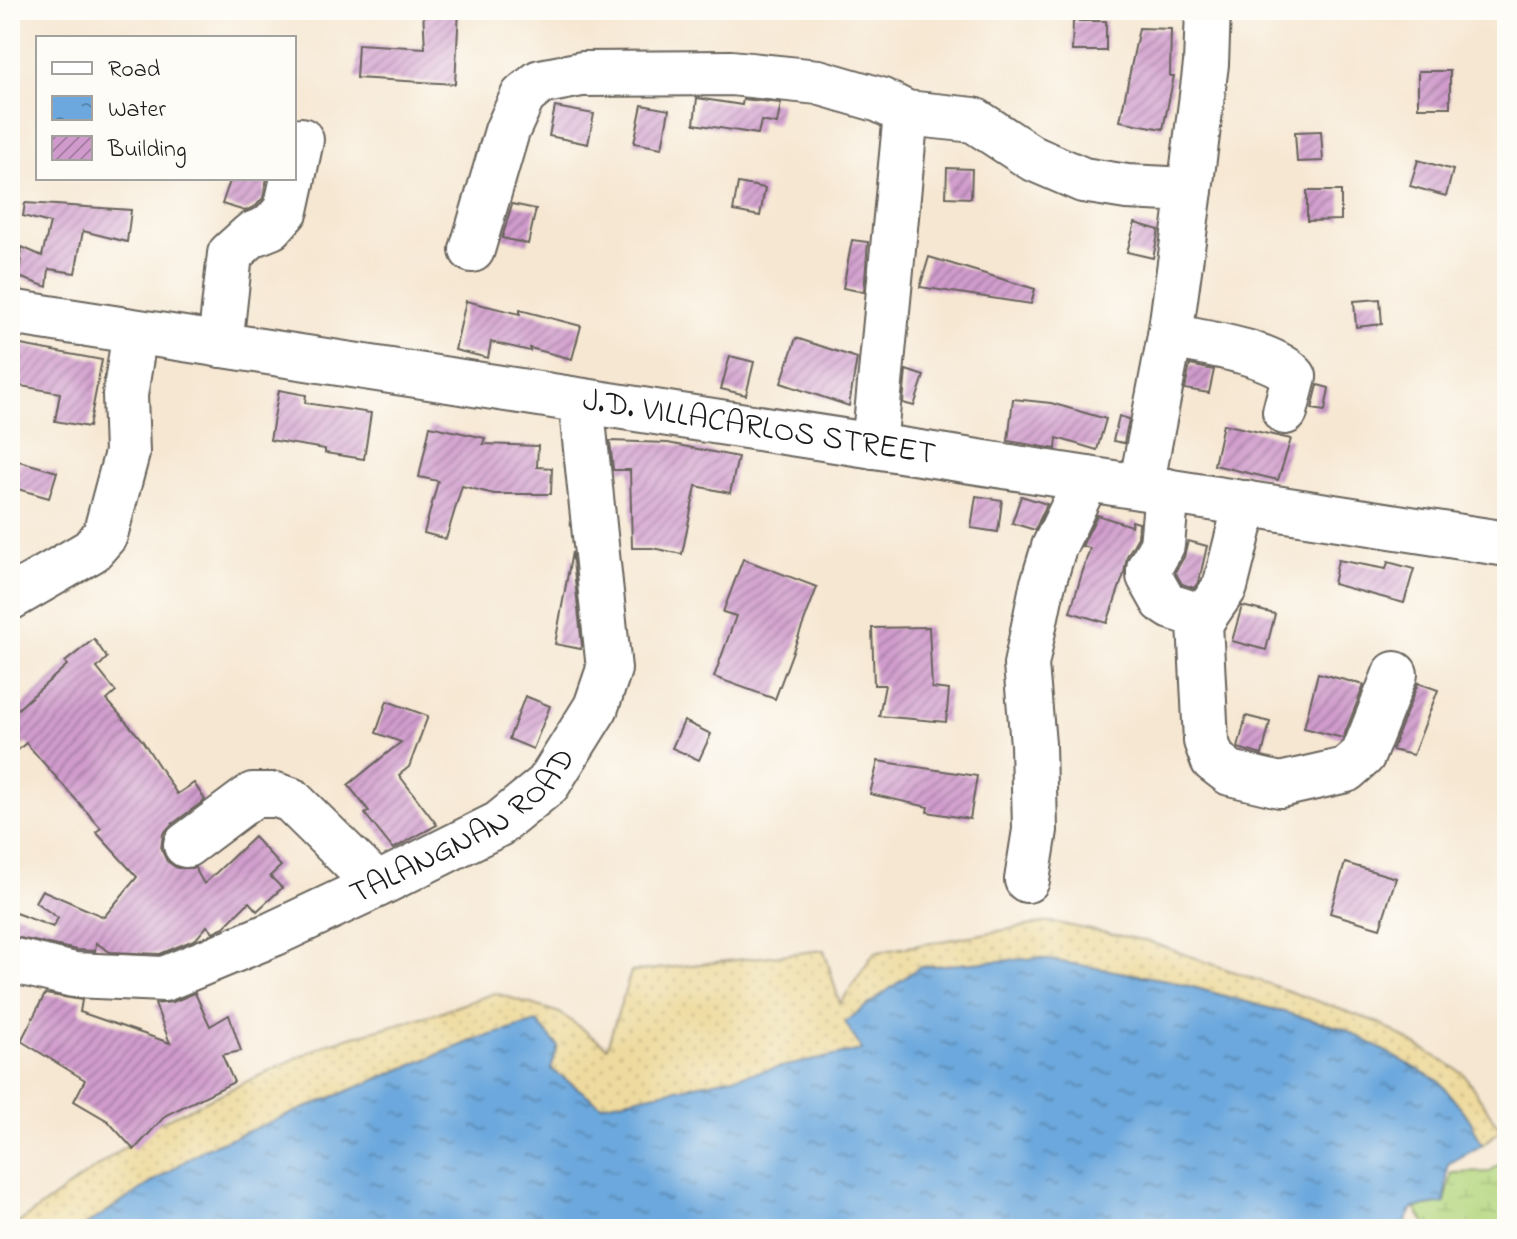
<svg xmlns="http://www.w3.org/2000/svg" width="1517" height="1239" font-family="'Indie Flower',sans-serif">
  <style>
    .wetland { fill: url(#wetland-marsh); stroke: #687a4e; stroke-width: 2 }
    .sand { fill: url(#sand-dots); stroke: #857b5d; stroke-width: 2 }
    .water { fill: url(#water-ripples); stroke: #44627c; stroke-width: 2 }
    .building { fill: url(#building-hatch) }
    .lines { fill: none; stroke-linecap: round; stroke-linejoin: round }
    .minor-casing { stroke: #68635c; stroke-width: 48 }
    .minor { stroke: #fff; stroke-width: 44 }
    .labels { text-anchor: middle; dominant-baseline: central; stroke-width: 6; stroke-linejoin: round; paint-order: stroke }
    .street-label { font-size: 32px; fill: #1c1c1c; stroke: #fdfcf7 }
  </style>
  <defs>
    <pattern id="wetland-marsh" width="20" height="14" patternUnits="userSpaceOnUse" patternTransform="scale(2)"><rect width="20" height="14" fill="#b5d780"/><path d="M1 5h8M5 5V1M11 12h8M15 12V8" fill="none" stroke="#9bb86e"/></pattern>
    <pattern id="sand-dots" width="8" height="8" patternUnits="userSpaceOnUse" patternTransform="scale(2)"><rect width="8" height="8" fill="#eeda9e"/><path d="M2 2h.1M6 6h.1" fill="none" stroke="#ccba88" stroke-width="1.8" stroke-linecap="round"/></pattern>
    <pattern id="water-ripples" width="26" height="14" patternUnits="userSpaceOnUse" patternTransform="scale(2)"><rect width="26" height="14" fill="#6ca8dd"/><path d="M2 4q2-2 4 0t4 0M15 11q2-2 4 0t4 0" fill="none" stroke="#5888b2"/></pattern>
    <pattern id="building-hatch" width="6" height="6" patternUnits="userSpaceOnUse" patternTransform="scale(2)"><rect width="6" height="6" fill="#d09bcc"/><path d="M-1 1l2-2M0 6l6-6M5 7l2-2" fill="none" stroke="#a87ea5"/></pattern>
  </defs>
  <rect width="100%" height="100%" fill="#fdfcf7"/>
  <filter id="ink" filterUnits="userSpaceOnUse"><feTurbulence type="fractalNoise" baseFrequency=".0125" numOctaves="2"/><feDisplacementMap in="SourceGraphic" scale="16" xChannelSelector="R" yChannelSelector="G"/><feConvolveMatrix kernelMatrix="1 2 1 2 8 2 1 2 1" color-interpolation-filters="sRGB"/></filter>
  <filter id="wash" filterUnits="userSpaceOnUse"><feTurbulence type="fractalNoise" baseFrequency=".006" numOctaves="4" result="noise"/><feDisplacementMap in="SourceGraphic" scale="32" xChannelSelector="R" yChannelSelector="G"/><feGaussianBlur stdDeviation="1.8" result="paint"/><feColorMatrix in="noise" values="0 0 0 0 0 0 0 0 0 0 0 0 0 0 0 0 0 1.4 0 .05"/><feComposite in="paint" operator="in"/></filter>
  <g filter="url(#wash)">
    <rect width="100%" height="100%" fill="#f6e7d2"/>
    <polygon class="wetland" points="1507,1157 1507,1229 1428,1229 1415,1208 1445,1203 1452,1173 1490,1172"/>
    <polygon class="sand" points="1050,922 1147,941 1379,1023 1463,1073 1501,1130 1482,1145 1470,1120 1345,1029 1167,980 1038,958 863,1050 601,1105 551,1069 476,1039 204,1149 80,1229 10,1229 158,1123 329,1043 437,1013 495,993 560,1013 607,1047 631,972 824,950 840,1004 874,953"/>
    <polygon class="water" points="1038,958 1167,980 1345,1029 1439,1081 1470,1120 1482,1145 1448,1164 1445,1203 1413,1208 1402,1229 80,1229 204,1149 477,1039 537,1022 558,1046 551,1069 601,1105 862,1050 845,1022 919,967"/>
    <g id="blocks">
      <g class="building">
        <polygon points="423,10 459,10 455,84 356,78 358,44 425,48"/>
        <polygon points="1073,21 1106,21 1106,51 1072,51"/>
        <polygon points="1139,28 1171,29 1170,76 1174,76 1163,129 1120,121"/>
        <rect x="1418" y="71" width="32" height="36"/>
        <polygon points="697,98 742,105 743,99 781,103 777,124 761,121 758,134 694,124"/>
        <polygon points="642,105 669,110 662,148 634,143"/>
        <polygon points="555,107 594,114 588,144 549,136"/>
        <polygon points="1321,131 1323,161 1297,162 1295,132"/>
        <polygon points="1418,160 1453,170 1446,196 1410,186"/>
        <polygon points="947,168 972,169 971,198 946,197"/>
        <polygon points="231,178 267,178 263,198 256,206 245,211 222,204"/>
        <polygon points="738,183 765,188 760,216 733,211"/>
        <polygon points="1307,191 1341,191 1341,220 1307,221"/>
        <polygon points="25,203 131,210 127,242 83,231 75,273 49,269 47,287 19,277 22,247 42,256 50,223 23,216"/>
        <polygon points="512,204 536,209 528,244 502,238"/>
        <polygon points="1135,223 1159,230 1153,258 1127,252"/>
        <polygon points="852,240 868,242 864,292 843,288"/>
        <polygon points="929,257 1035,289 1031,304 920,287"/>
        <polygon points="1380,299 1382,324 1356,327 1354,301"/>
        <polygon points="466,301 520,314 520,310 581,326 572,359 530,348 530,351 491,342 488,358 455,350"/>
        <polygon points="796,338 857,358 849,406 781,383"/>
        <polygon points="10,343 102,360 89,427 55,421 60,393 10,384"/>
        <polygon points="730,356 754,362 746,395 721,389"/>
        <polygon points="1190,365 1214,370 1209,393 1185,389"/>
        <polygon points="906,370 924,376 914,406 903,403"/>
        <polygon points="1318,385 1329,388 1325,411 1312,409"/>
        <polygon points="279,390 306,395 305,403 371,413 364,459 325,453 325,449 270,440"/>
        <polygon points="1013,399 1051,403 1106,419 1097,450 1057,438 1056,449 1008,441"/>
        <polygon points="1119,416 1129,419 1124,443 1113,441"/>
        <polygon points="1223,424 1291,439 1278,480 1214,465"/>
        <polygon points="430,426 485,438 483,444 538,446 537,467 552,468 551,494 494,494 462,486 446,539 424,533 438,481 419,477"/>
        <polygon points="610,441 668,443 738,457 730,493 696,486 682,554 652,548 632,548 630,470 613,470"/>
        <polygon points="19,461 57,472 49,498 11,487"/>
        <polygon points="976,496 1002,500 998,532 971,528"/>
        <polygon points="1021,496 1047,504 1035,530 1012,523"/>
        <polygon points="1097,515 1131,526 1132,521 1139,523 1138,537 1127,556 1124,574 1107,623 1070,612 1090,548 1082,546"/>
        <polygon points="1188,541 1207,546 1199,581 1194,588 1182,584 1175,572 1184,557"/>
        <polygon points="572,552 582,646 581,649 555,644"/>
        <polygon points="743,559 817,587 775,699 714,677 736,616 723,612"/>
        <polygon points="1338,560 1386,569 1388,562 1414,569 1404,603 1333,584"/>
        <polygon points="1242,606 1275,614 1266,650 1232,641"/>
        <polygon points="929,627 932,688 949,690 946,722 879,716 885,685 874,685 872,628"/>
        <polygon points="94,639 107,658 97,668 116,692 107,700 142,740 177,794 194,783 205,800 171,825 163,834 161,849 167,861 177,868 195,868 204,884 254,837 281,866 270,876 282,888 257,911 249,902 224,927 213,932 207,926 196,939 160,954 110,952 96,943 95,951 77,950 10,936 10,911 53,927 58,918 35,902 42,890 104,917 137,877 96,832 101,828 26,743 10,757 10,716 67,665 65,662"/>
        <polygon points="1318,673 1364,685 1343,738 1304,728"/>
        <polygon points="1418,683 1438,690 1413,755 1392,750"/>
        <polygon points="525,696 550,706 533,749 509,739"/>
        <polygon points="387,701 428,716 409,767 399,775 437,825 393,849 365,814 369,811 348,785 401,742 376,733"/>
        <polygon points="1246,716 1270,722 1262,755 1238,748"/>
        <polygon points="684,721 711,734 699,760 672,748"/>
        <polygon points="878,761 977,776 970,819 927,812 928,807 870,794"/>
        <polygon points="1345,863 1396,878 1380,928 1330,913"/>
        <polygon points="195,993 210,1026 229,1015 241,1051 222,1055 234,1082 166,1115 134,1150 108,1121 74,1101 85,1080 21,1041 45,994 82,1000 80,1012 170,1043 155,1004 173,1002"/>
      </g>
    </g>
  </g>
  <g filter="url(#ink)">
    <use href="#blocks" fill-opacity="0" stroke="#68635c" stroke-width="2"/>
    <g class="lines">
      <g class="minor-casing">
        <g id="minor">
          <polyline points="294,173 301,140"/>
          <polyline points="1190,190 1206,64 1208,10"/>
          <polyline points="472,250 507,131 523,96 540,82 582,74 731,73 818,82 880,100 906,113 974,120 1032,158 1083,180 1127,187 1190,190 1170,336 1141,487"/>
          <path id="s1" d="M10,312L1507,544"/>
          <path d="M1170,336C1203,343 1274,352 1294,377L1285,412"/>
          <polyline points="220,345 230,254 251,235 271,227 286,210 293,178"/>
          <polyline points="874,446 906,113"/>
          <polyline points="1167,491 1162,545 1149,568 1149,576 1163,601 1172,607 1194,614 1200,623 1206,741 1213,760 1230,773 1280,785 1346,770 1363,755 1395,674"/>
          <polyline points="10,598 91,551 105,535 127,453 125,395 135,332"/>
          <polyline points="1200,623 1225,587 1246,503"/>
          <polyline points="186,845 253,795 276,795 291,800 377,885"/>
          <polyline points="1027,880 1035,830 1033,744 1026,665 1042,587 1054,547 1087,479"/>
          <path id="s2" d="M10,960L74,975L164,979L273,934L377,885L499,824L548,784L596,707L609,669L581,401"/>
        </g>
      </g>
      <use href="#minor" class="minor"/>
    </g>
  </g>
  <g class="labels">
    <g class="street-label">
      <text stroke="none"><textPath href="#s1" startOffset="758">J.D. VILLACARLOS STREET</textPath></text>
      <text stroke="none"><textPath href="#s2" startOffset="494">TALANGNAN ROAD</textPath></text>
    </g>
  </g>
  <rect width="1517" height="1239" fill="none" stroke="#fdfcf7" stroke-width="40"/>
  <rect x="36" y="36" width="260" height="144" fill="#fdfcf7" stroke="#a3a29f" stroke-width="2"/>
  <rect x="52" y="62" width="40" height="12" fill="#ffffff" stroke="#a3a29f" stroke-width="2"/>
  <text x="108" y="76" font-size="24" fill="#1c1c1c">Road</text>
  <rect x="52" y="96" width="40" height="24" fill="url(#water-ripples)" stroke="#a3a29f" stroke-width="2"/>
  <text x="108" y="116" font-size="24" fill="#1c1c1c">Water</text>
  <rect x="52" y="136" width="40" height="24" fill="url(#building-hatch)" stroke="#a3a29f" stroke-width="2"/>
  <text x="108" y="156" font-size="24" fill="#1c1c1c">Building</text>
</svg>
